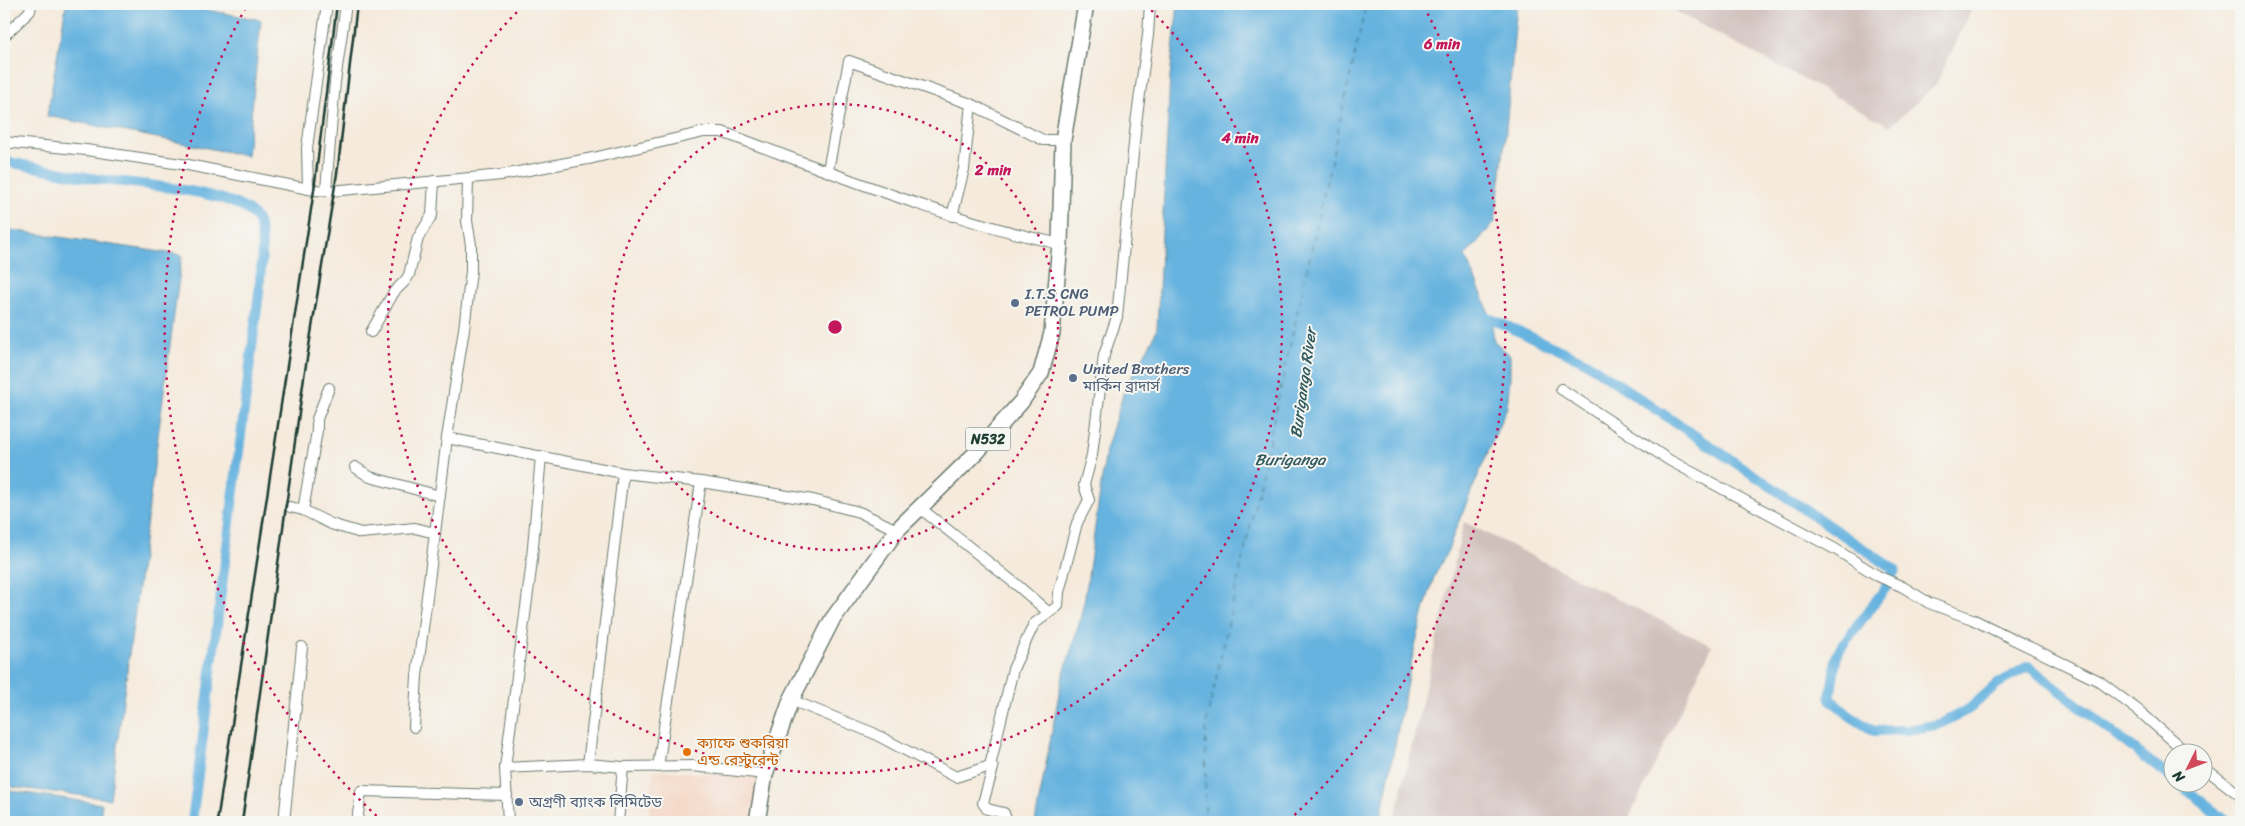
<svg xmlns="http://www.w3.org/2000/svg" width="2245" height="826" font-family="Sriracha,'Noto Sans Bengali',sans-serif">
  <style>
    .built { fill: #f4d3c0 }
    .industrial { fill: #d0c0bc }
    .water { fill: #66b3df; stroke: #42788a }
    .lines { fill: none; stroke-linecap: round; stroke-linejoin: round }
    .canal { stroke: #66b3df; stroke-width: 10 }
    .ferry { stroke: #315a5f; stroke-width: 1; stroke-dasharray: 6 5; stroke-linecap: butt }
    .minor-casing { stroke: #6a7a6e; stroke-width: 12 }
    .highway-casing { stroke: #6a7a6e; stroke-width: 18 }
    .minor { stroke: #fff; stroke-width: 10 }
    .highway { stroke: #fff; stroke-width: 15 }
    .rail { stroke: #1f3d34; stroke-width: 2.5 }
    .ring { fill: none; stroke: #c2185b; stroke-width: 2.5; stroke-dasharray: 2.5 5 }
    .service-dot { fill: #5c6f8a; stroke: #f6f6f2; stroke-width: 2 }
    .food-dot { fill: #e8710a; stroke: #f6f6f2; stroke-width: 2 }
    .labels { text-anchor: middle; dominant-baseline: central; stroke-width: 4; stroke-linejoin: round; paint-order: stroke }
    .shield { fill: #f6f6f2; stroke: #60746d; stroke-width: 1 }
    .shield-label { font-size: 14px; font-weight: bold; fill: #1f3d34 }
    .service-label { font-size: 15px; fill: #4e5e75; stroke: #f6f6f2; text-anchor: start }
    .food-label { font-size: 15px; fill: #c56008; stroke: #f6f6f2; text-anchor: start }
    .water-label { font-size: 16px; font-style: italic; fill: #315a5f; stroke: #f6f6f2 }
    .centre { fill: #c2185b; stroke: #f6f6f2; stroke-width: 2.5 }
    .ring-label { font-size: 15px; text-anchor: middle; font-weight: bold; fill: #c2185b; stroke: #f6f6f2; stroke-width: 4; stroke-linejoin: round; paint-order: stroke }
  </style>
  <rect width="100%" height="100%" fill="#f6f6f2"/>
  <filter id="ink" filterUnits="userSpaceOnUse"><feTurbulence type="fractalNoise" baseFrequency=".02" numOctaves="2"/><feDisplacementMap in="SourceGraphic" scale="10" xChannelSelector="R" yChannelSelector="G"/><feConvolveMatrix kernelMatrix="1 2 1 2 8 2 1 2 1" color-interpolation-filters="sRGB"/></filter>
  <filter id="wash" filterUnits="userSpaceOnUse"><feTurbulence type="fractalNoise" baseFrequency=".0096" numOctaves="4" result="noise"/><feDisplacementMap in="SourceGraphic" scale="20" xChannelSelector="R" yChannelSelector="G"/><feGaussianBlur stdDeviation="1.12" result="paint"/><feColorMatrix in="noise" values="0 0 0 0 0 0 0 0 0 0 0 0 0 0 0 0 0 1.4 0 .05"/><feComposite in="paint" operator="in"/></filter>
  <g filter="url(#wash)">
    <rect width="100%" height="100%" fill="#f5eadb"/>
    <polygon class="built" points="653,770 762,778 757,822 648,822"/>
    <g class="industrial">
      <polygon points="1662,4 1974,4 1936,85 1890,126"/>
      <polygon points="1464,522 1712,646 1627,822 1394,822"/>
    </g>
    <g class="water">
      <polygon points="66,4 175,4 261,20 247,156 47,116"/>
      <path d="M1178,4H1517L1505,141L1495,222L1465,256C1477,285 1492,310 1494,341L1510,355V379L1507,407L1456,528L1448,550L1434,577L1425,607L1410,667L1380,822H1035L1061,683L1079,624L1085,597L1106,450L1125,388L1152,341L1157,328L1170,77Z"/>
      <polygon points="4,229 182,255 110,799 4,786"/>
      <polygon points="4,790 102,804 100,822 4,822"/>
    </g>
    <g class="lines">
      <g class="canal">
        <path d="M4,161C35,167 66,174 98,179C133,184 235,190 255,217C267,232 260,275 259,293L192,822"/>
        <polyline points="1478,313 1584,361 1895,570 1884,590 1837,653 1830,699 1850,716 1874,731 1908,730 1940,724 1969,709 1996,685 2028,666 2172,779"/>
        <polyline points="2179,784 2228,822"/>
      </g>
      <polyline class="ferry" points="1205,822 1206,724 1366,4"/>
    </g>
  </g>
  <g filter="url(#ink)">
    <g class="lines">
      <g class="minor-casing">
        <g id="minor">
          <polyline points="4,36 30,11 31,4"/>
          <path d="M4,142L86,150L188,165L314,190L331,191L502,175L593,158L704,132H722C833,173 944,219 1060,244"/>
          <polyline points="828,170 849,61 971,104 1043,140 1063,140"/>
          <polyline points="308,189 307,148 327,4"/>
          <polyline points="326,190 335,82 346,4"/>
          <polyline points="952,216 964,169 971,104"/>
          <polyline points="371,332 394,292 405,281 409,275 418,238 432,215 434,181"/>
          <polyline points="1561,389 1669,460 1835,549 1878,576 1903,587 1929,603 1972,619 2099,681 2139,711 2188,754"/>
          <polyline points="447,438 623,473 701,482 813,500 859,512 897,530"/>
          <polyline points="355,467 370,477 440,496"/>
          <polyline points="290,507 303,510 331,524 361,533 415,528 435,533"/>
          <polyline points="920,508 1017,585 1048,612"/>
          <polyline points="303,510 317,431 317,419 329,388"/>
          <polyline points="791,700 873,733 956,777 990,766 993,768 983,803 987,809 1004,813 1007,822"/>
          <polyline points="414,727 417,676 447,438 464,329 471,271 471,245 467,221 468,179"/>
          <polyline points="588,764 623,473"/>
          <polyline points="990,766 1013,669 1034,624 1058,606 1059,592 1077,523 1089,500 1084,485 1092,455 1104,355 1117,317 1136,123 1148,35 1150,4"/>
          <polyline points="2202,766 2241,796"/>
          <polyline points="658,767 701,482"/>
          <polyline points="505,768 588,764 623,767 693,766 765,774"/>
          <polyline points="284,822 302,647"/>
          <polyline points="357,822 361,791 507,795"/>
          <polyline points="508,822 505,768 531,569 541,456"/>
          <polyline points="618,822 623,767"/>
        </g>
      </g>
      <g class="highway-casing">
        <polyline id="highway" points="757,822 765,774 791,700 832,620 897,530 976,453 1021,402 1041,373 1052,333 1060,244 1063,140 1086,4"/>
      </g>
      <use href="#minor" class="minor"/>
      <use href="#highway" class="highway"/>
      <g class="rail">
        <polyline points="217,822 314,190 337,4"/>
        <polyline points="242,822 304,377 338,167 357,4"/>
      </g>
    </g>
  </g>
  <g class="ring">
    <circle cx="835" cy="327" r="223"/>
    <path d="M1146 5A447 447 0 1 1 524 5"/>
    <path d="M382 821A670 670 0 0 1 246 7M1424 7A670 670 0 0 1 1288 821"/>
  </g>
  <g class="service-dot">
    <circle cx="1015" cy="303" r="5"/>
    <circle cx="1073" cy="378" r="5"/>
    <circle cx="519" cy="802" r="5"/>
  </g>
  <circle class="food-dot" cx="687" cy="752" r="5"/>
  <g class="labels">
    <rect class="shield" x="965.5" y="427.5" width="45" height="23" rx="4"/>
    <g class="shield-label">
      <text x="988" y="439">N532</text>
    </g>
    <g class="service-label">
      <text x="1025" y="294">I.T.S CNG<tspan x="1025" dy="17">PETROL PUMP</tspan></text>
      <text x="1083" y="369">United Brothers<tspan x="1083" dy="17">মার্কিন ব্রাদার্স</tspan></text>
      <text x="529" y="802">অগ্রণী ব্যাংক লিমিটেড</text>
    </g>
    <g class="food-label">
      <text x="697" y="743">ক্যাফে শুকরিয়া<tspan x="697" dy="17">এন্ড রেস্টুরেন্ট</tspan></text>
    </g>
    <g class="water-label">
      <text transform="translate(1303 383) rotate(-82)">Buriganga River</text>
      <text x="1290" y="459">Buriganga</text>
    </g>
  </g>
  <circle cx="835" cy="327" r="8" class="centre"/>
  <g class="ring-label">
    <text x="1442" y="49">6 min</text>
    <text x="1240" y="143">4 min</text>
    <text x="993" y="175">2 min</text>
  </g>
  <rect width="2245" height="826" fill="none" stroke="#f6f6f2" stroke-width="20"/>
  <g transform="translate(2188 768) rotate(228)"><circle r="24" fill="#f6f6f2" stroke="#a0aca6"/>
  <path d="M0-4L9 19L0 12L-9 19Z" fill="#d1495b"/>
  <text y="-8" font-size="14" font-weight="bold" text-anchor="middle" fill="#1f3d34">N</text>
  </g>
</svg>
